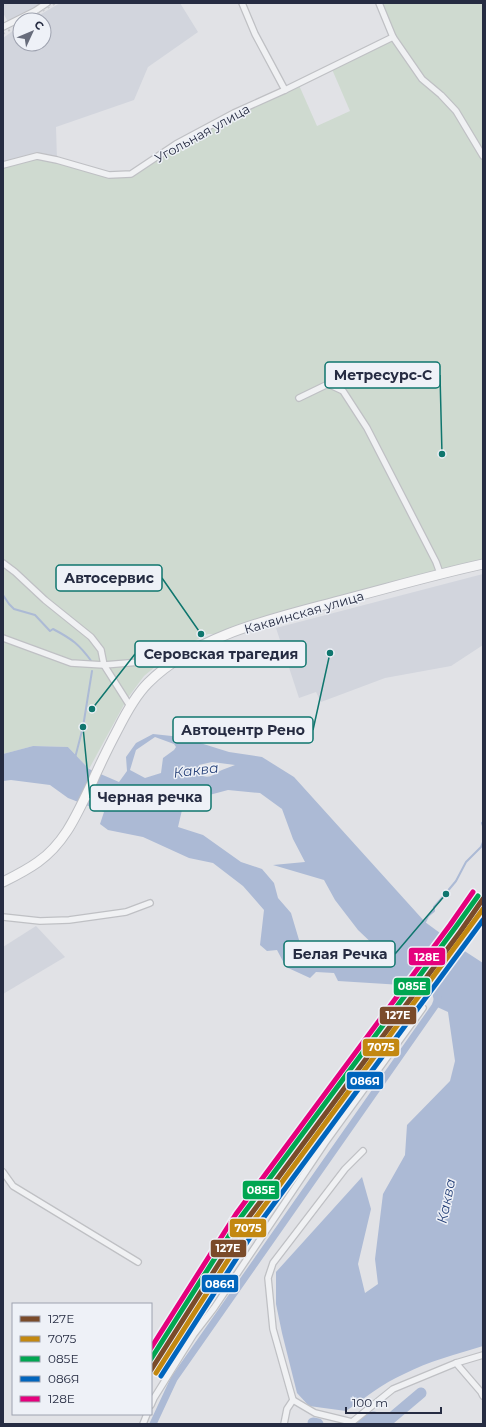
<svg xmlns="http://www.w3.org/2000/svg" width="486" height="1427" font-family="Montserrat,sans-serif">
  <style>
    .built { fill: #d2d5dd }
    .green { fill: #cfdad0 }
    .water { fill: #acbad5; fill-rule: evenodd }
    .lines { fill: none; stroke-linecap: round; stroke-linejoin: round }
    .stream { stroke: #acbad5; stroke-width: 2 }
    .canal { stroke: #acbad5; stroke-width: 7 }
    .river { stroke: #acbad5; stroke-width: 11 }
    .street-casing { stroke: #bfc0c4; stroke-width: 8 }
    .primary-casing { stroke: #bdbfc4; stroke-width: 11 }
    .street { stroke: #f0f1f3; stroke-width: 5.5 }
    .primary { stroke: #f5f5f6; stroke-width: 9 }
    .rail { stroke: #c9cbcf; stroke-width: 2; stroke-dasharray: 2 4; stroke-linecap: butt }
    .rail-1-casing { stroke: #eef1f7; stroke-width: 8 }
    .rail-2-casing { stroke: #eef1f7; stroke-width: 8 }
    .rail-3-casing { stroke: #eef1f7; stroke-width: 8 }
    .rail-4-casing { stroke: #eef1f7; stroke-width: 8 }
    .rail-5-casing { stroke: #eef1f7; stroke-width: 8 }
    .rail-1 { stroke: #7a4b2a; stroke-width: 5 }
    .rail-2 { stroke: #c38810; stroke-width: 5 }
    .rail-3 { stroke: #00a651; stroke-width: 5 }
    .rail-4 { stroke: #0065bd; stroke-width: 5 }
    .rail-5 { stroke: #e5007d; stroke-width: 5 }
    .labels { text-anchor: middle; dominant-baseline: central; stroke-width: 3; stroke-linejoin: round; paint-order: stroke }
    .street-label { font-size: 13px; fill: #262c42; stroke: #eef1f7 }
    .water-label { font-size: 14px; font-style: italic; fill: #2b457b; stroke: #eef1f7 }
    .leader { fill: none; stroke: #0f766e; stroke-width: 1.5 }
    .callout-dot { fill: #0f766e; stroke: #eef1f7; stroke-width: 1.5 }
    .callout { fill: #eef1f7; stroke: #0f766e; stroke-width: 1.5 }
    .callout-label { font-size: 14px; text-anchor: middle; font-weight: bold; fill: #262c42 }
    .line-badge { stroke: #eef1f7; stroke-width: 1.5 }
    .badge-label { font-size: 11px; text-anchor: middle; font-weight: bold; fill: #fff }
  </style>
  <rect width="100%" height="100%" fill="#e1e2e6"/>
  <g class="built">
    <polygon points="3,3 47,3 10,25 3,13"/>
    <polygon points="60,3 180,3 198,32 148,67 134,100 56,127 57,160 3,165 3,38 20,26 20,44 44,44 44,20 31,20"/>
    <polygon points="483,574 483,645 451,666 385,678 321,702 316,692 299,698 276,628"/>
    <polygon points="36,926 65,957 3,994 3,947"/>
  </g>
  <polygon class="green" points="379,3 483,3 483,564 228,634 208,634 173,652 144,676 127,699 89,769 68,747 33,746 3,754 3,165 37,156 109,175 131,174 176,144 298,83 317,126 350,111 331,67 393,37"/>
  <path class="water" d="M153,734L181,737L229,752L262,757L294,777L425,922L466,952L483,963V1346C457,1354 429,1361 404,1374C383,1383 365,1398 346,1411L309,1406L297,1393L282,1333L276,1304V1272L362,1177L371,1209L358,1264L365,1293L378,1284L375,1259L383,1194L405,1155L407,1125L450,1081L455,1061L448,1012L435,1006L431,987L412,979L402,985L338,981L334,973L316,972L310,978L286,967L277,950L267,951L260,945L264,910L243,886L213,863L189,858L143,837L108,830L100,824L104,812L68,798L50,785L11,780L3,781V754L33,746L68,747L89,769L119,782L127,771L126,757L136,743ZM155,737L174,744L176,747L174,750L163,758L161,773L145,778L130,770L136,750ZM212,762L235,765C231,767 226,768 222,770C211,775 211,780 197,774L199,765ZM228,790L260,793L282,809L293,839L305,862L273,865L324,880L335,900L358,930L379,950L370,961L318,960L302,950L291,913L278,898L274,883L262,869L241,862L203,835L178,827L182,810L198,798Z"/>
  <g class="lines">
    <g class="stream">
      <path d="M3,595L9,604L14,609L35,615L50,631L53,629C72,639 79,644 92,662"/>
      <polyline points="75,758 83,727 92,671"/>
      <polyline points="483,822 482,823 483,826"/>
      <polyline points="424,924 428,916 434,911 434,907 441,899 456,881 466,862 481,847 483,842"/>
    </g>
    <polyline class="canal" points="153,1424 174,1379 435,1006 438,998"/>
    <g class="river">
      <polyline points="313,1424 313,1423 318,1424"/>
      <polyline points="362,1424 373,1417 389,1420 421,1393"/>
    </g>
    <g class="street-casing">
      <g id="street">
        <polyline points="242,3 255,34 285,90"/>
        <polyline points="379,3 393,37 422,79 441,95 456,111 483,156"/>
        <polyline points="3,27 35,11 47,3"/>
        <polyline points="3,165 37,156 57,160 109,175 131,174 176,144 234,113 285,90 393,37"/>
        <polyline points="299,398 328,384 343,391 367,428 436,562 440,573"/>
        <polyline points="3,563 15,572 45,600 91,637 101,650 104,665 130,706"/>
        <polyline points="3,638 71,663 104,665 176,659"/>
        <polyline points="3,917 40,921 69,920 126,912 150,903"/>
        <polyline points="3,1172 13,1186 138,1262"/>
        <polyline points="456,1363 481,1392 483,1396"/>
        <polyline points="293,1400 315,1413 352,1422 393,1389 456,1363 483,1355"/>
        <polyline points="151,1405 154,1398 194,1334 214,1308 325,1143 423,1008"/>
        <polyline points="143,1424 147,1414"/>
        <polyline points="284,1424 287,1409 293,1400 273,1329 268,1278 273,1263 345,1169 363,1151"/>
      </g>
    </g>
    <g class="primary-casing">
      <path id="primary" d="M3,882C15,876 27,870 38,862C65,843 77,814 91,785C99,766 108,748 118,729C126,713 135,696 148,683C198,633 280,617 346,599C392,587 437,574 483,564"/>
    </g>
    <use href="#street" class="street"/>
    <use href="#primary" class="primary"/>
    <g class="rail">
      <polyline points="27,20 56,3"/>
      <polyline points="3,34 20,24"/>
    </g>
    <g class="rail-1-casing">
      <polyline id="rail-1" points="151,1370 246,1221 460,932 483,899"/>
    </g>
    <g class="rail-2-casing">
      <polyline id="rail-2" points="156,1373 251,1224 483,909"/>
    </g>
    <g class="rail-3-casing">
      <polyline id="rail-3" points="151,1359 241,1217 455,928 478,896"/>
    </g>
    <g class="rail-4-casing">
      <polyline id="rail-4" points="161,1376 256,1228 483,920"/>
    </g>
    <g class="rail-5-casing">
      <polyline id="rail-5" points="151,1348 236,1214 450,925 473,892"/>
    </g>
    <use href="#rail-1" class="rail-1"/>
    <use href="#rail-2" class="rail-2"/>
    <use href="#rail-3" class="rail-3"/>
    <use href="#rail-4" class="rail-4"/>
    <use href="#rail-5" class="rail-5"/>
  </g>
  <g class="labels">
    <g class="street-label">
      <text transform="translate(202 133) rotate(-29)">Угольная улица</text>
      <text transform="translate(304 612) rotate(-16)">Каквинская улица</text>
    </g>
    <g class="water-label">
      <text transform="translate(196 770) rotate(-7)">Каква</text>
      <text transform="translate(446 1201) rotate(-78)">Каква</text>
    </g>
  </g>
  <path class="leader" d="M442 454L440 375M201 634L162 578M92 709L135 654M330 653L313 730M83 727L90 798M446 894L395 954"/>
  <g class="callout-dot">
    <circle cx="442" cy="454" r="4"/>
    <circle cx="201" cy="634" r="4"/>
    <circle cx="92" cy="709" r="4"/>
    <circle cx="330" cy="653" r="4"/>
    <circle cx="83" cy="727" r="4"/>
    <circle cx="446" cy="894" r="4"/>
  </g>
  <g class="callout">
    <rect x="325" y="362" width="115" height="26" rx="4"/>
    <rect x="56" y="565" width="106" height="26" rx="4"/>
    <rect x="135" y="641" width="171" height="26" rx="4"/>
    <rect x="173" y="717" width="140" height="26" rx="4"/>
    <rect x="90" y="785" width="121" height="26" rx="4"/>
    <rect x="284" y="941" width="111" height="26" rx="4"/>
  </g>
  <g class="callout-label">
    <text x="383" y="380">Метресурс-С</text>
    <text x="109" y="583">Автосервис</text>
    <text x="221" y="659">Серовская трагедия</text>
    <text x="243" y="735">Автоцентр Рено</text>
    <text x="150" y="802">Черная речка</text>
    <text x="340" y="959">Белая Речка</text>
  </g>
  <g class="line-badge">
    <rect x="408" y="947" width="38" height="19" rx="4" fill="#e5007d"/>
    <rect x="393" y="977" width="38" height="19" rx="4" fill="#00a651"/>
    <rect x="379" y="1006" width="38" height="19" rx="4" fill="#7a4b2a"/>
    <rect x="362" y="1038" width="38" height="19" rx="4" fill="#c38810"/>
    <rect x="346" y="1071" width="38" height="19" rx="4" fill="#0065bd"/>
    <rect x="242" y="1180" width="38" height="20" rx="4" fill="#00a651"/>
    <rect x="229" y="1218" width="38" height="20" rx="4" fill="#c38810"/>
    <rect x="210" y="1239" width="37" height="19" rx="4" fill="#7a4b2a"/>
    <rect x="201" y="1274" width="38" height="19" rx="4" fill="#0065bd"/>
  </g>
  <g class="badge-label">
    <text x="427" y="961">128Е</text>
    <text x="412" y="990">085Е</text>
    <text x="398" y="1019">127Е</text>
    <text x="381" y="1051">7075</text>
    <text x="365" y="1085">086Я</text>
    <text x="261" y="1194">085Е</text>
    <text x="248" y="1232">7075</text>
    <text x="228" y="1252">127Е</text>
    <text x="220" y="1288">086Я</text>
  </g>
  <rect width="486" height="1427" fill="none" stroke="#262c42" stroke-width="8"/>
  <rect x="12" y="1303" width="140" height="112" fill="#eef1f7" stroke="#9ea2af"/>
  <rect x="20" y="1316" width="20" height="6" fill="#7a4b2a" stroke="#9ea2af"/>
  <text x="48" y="1323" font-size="12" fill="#262c42">127Е</text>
  <rect x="20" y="1336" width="20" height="6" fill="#c38810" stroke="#9ea2af"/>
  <text x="48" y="1343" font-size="12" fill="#262c42">7075</text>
  <rect x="20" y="1356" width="20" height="6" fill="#00a651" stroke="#9ea2af"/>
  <text x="48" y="1363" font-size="12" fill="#262c42">085Е</text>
  <rect x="20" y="1376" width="20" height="6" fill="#0065bd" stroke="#9ea2af"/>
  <text x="48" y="1383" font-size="12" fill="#262c42">086Я</text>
  <rect x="20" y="1396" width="20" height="6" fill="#e5007d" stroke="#9ea2af"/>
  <text x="48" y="1403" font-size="12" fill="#262c42">128Е</text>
  <g transform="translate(32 32) rotate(46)"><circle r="19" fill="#eef1f7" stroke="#9ea2af"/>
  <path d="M0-3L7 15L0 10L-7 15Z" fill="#676c7b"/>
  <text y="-6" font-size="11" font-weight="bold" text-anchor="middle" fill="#262c42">С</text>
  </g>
  <path d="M346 1407v6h95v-6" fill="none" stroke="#262c42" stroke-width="2"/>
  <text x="352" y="1407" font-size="12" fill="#262c42" stroke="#eef1f7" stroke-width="3" paint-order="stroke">100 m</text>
</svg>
